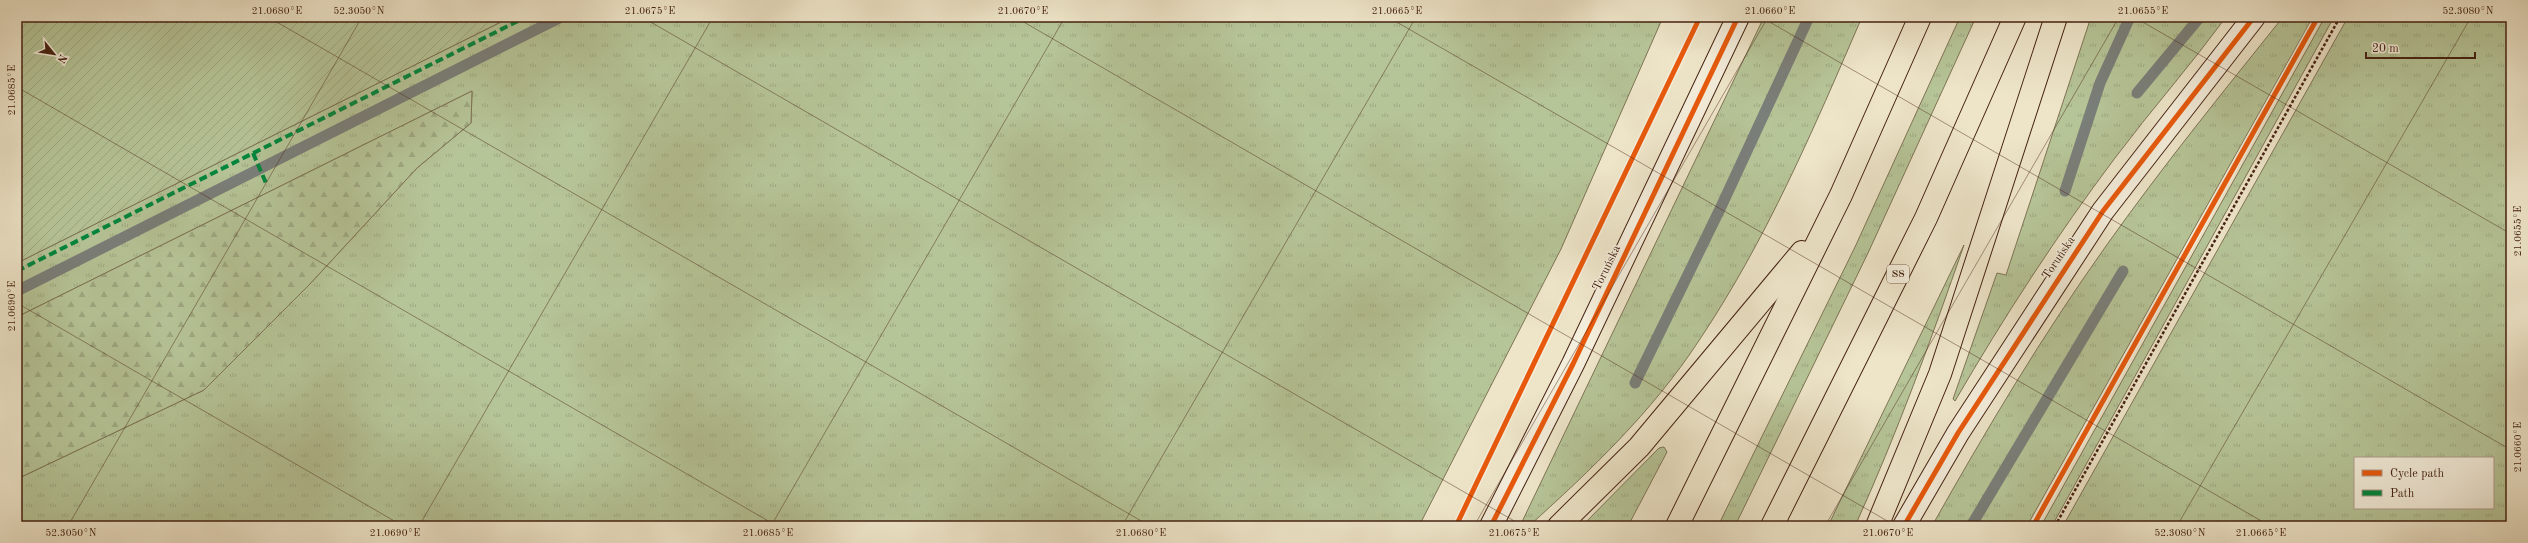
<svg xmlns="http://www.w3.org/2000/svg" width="2528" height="543" font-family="'Old Standard TT',serif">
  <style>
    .grass { fill: url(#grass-tufts); stroke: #7e7455; fill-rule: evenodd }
    .forest { fill: url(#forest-firs); stroke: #7e7455 }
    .garden { fill: url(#garden-furrows); stroke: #7e7455 }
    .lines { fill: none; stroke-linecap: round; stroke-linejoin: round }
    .stream { stroke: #7a7f7a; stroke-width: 11 }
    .secondary-casing { stroke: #452212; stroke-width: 24 }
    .highway-casing { stroke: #452212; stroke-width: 24 }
    .path { stroke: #452212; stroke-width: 2.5; stroke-dasharray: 3 2; stroke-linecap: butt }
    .secondary { stroke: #f4eedc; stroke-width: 22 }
    .highway { stroke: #eee5c9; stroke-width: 22 }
    .quiet { stroke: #00873e; stroke-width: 4; stroke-dasharray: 8 4; stroke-linecap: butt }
    .cycleway-casing { stroke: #f4eedc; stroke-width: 8 }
    .cycleway { stroke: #e8590c; stroke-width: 5 }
    .ticks { fill: none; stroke: #452212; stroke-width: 1; stroke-opacity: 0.45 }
    .labels { text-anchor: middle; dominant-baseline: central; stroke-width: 3; stroke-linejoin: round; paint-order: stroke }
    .shield { fill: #f4eedc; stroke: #7a5f4f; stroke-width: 1 }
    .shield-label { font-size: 11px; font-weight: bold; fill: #452212 }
    .street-label { font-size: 12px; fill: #452212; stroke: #f4eedc }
    .neatline { fill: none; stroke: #452212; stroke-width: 1.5 }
    .ticks-label { font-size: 10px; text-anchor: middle; fill: #452212 }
  </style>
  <defs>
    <pattern id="grass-tufts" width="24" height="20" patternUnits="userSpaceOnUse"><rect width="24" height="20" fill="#b6c598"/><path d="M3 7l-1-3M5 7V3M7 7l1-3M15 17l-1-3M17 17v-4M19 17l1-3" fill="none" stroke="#9ea982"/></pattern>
    <pattern id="forest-firs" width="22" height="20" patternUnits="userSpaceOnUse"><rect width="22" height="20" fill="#b6c598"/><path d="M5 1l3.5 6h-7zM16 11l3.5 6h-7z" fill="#9ea982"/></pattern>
    <pattern id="garden-furrows" width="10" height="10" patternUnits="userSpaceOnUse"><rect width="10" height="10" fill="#b6c598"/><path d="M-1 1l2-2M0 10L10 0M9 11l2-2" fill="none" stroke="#9ea982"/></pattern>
  </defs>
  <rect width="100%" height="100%" fill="#eee5c9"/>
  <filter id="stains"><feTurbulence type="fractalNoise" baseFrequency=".005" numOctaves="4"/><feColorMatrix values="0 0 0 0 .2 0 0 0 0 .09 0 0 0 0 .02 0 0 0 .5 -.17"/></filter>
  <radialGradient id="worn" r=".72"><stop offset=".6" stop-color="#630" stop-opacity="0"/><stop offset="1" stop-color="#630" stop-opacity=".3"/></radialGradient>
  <g class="grass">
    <polygon points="511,17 1663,17 1561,249 1419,526 17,526 17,479 204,390 309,285 417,168 471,123 472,91 17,317 17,263"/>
    <path d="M1764,17H1862C1814,128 1766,241 1698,342C1652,412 1591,470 1529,526H1520Z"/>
    <polygon points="1960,17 1976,17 1868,253 1735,526 1718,526 1855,247"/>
    <path d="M2091,17H2226C2191,65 2151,110 2115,158C2057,235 2004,317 1955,401L1953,399L1997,273L2006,275Z"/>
    <path d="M2283,17H2313L2027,526H1932C1986,430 2042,336 2106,246C2162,167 2223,92 2283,17Z"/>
    <polygon points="2325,17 2334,17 2052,526 2041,526"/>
    <path d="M2348,17H2511V526H2063ZM2355,458H2493V508H2355Z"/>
    <path d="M1964,245C1931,340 1897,434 1855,526H1828Z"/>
    <polygon points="1664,447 1667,452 1628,526 1582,526 1659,448"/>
  </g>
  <polygon class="forest" points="472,91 471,123 417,168 309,285 204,390 17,479 17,317"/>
  <polygon class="garden" points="17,17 511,17 17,263"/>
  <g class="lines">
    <g class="stream">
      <polyline points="2137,93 2200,17"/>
      <polyline points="2065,191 2100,83 2130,17"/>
      <polyline points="17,291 561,17"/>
      <polyline points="1635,383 1720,209 1809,17"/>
      <polyline points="1971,526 2123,271"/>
    </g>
    <g class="secondary-casing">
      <g id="secondary">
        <polyline points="1491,526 1573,364 1738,17"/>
        <polyline points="1904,526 1958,433 2103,211 2254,17"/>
      </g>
    </g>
    <g class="highway-casing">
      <g id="highway">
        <polyline points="1559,526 1639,447 1802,252"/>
        <polyline points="1677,526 1841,195 1920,17"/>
        <polyline points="1772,526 1926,218 2015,17"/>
        <polyline points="1877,526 1940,374 2056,17"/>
      </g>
    </g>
    <polyline class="path" points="2055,526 2340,17"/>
    <use href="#secondary" class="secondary"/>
    <use href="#highway" class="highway"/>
    <g class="quiet">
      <polyline points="253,153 266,183"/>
      <polyline points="17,271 526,17"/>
    </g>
    <g class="cycleway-casing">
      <g id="cycleway">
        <polyline points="1456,526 1700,17"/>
        <polyline points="1491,526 1573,364 1738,17"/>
        <polyline points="1904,526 1958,433 2103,211 2254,17"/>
        <polyline points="2033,526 2318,17"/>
      </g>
    </g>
    <use href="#cycleway" class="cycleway"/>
  </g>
  <path class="ticks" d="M268,17L1150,526M642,17L1523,526M1015,17L1896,526M1388,17L2270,526M1761,17L2511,450M2134,17L2511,234M2508,17L2511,19M17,87L777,526M17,303L403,526M17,518L30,526M68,526L362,17M419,526L713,17M771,526L1065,17M1122,526L1416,17M1474,526L1768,17M1825,526L2119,17M2177,526L2471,17"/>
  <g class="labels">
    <rect class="shield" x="1887" y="265" width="22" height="18" rx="3"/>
    <g class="shield-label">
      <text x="1898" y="274">S8</text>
    </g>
    <g class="street-label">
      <text transform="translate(2059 258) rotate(-56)">Toruńska</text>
      <text transform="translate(1607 268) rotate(-64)">Toruńska</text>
    </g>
  </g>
  <rect width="2528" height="543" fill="none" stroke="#eee5c9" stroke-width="44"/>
  <rect x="2354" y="457" width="140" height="52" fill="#f4eedc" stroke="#ae9c8b"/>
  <rect x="2362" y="470" width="20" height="6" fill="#e8590c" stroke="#ae9c8b"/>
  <text x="2390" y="477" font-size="12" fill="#452212">Cycle path</text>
  <rect x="2362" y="490" width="20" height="6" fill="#00873e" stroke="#ae9c8b"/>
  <text x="2390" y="497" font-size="12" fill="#452212">Path</text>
  <g transform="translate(54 54) rotate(120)" stroke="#f4eedc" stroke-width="3" paint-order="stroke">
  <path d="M0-3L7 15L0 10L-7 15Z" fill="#452212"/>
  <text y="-6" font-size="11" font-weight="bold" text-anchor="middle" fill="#452212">N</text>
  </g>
  <path d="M2366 52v6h109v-6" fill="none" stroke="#452212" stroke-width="2"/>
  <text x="2372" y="52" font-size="12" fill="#452212" stroke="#f4eedc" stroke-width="3" paint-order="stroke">20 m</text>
  <rect x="22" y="22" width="2484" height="499" class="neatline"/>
  <g class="ticks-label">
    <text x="277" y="14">21.0680°E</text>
    <text x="359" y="14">52.3050°N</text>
    <text x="650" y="14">21.0675°E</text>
    <text x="1023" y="14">21.0670°E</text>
    <text x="1397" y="14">21.0665°E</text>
    <text x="1770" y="14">21.0660°E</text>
    <text x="2143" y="14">21.0655°E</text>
    <text x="2468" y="14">52.3080°N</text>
    <text transform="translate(11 90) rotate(-90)" y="4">21.0685°E</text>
    <text transform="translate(2517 231) rotate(-90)" y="4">21.0655°E</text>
    <text transform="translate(11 306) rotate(-90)" y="4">21.0690°E</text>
    <text transform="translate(2517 447) rotate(-90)" y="4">21.0660°E</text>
    <text x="71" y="536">52.3050°N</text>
    <text x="395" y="536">21.0690°E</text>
    <text x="768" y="536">21.0685°E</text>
    <text x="1141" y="536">21.0680°E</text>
    <text x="1514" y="536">21.0675°E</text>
    <text x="1888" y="536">21.0670°E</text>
    <text x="2180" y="536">52.3080°N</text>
    <text x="2261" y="536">21.0665°E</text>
  </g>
  <rect width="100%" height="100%" filter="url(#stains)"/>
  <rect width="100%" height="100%" fill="url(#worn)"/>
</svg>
